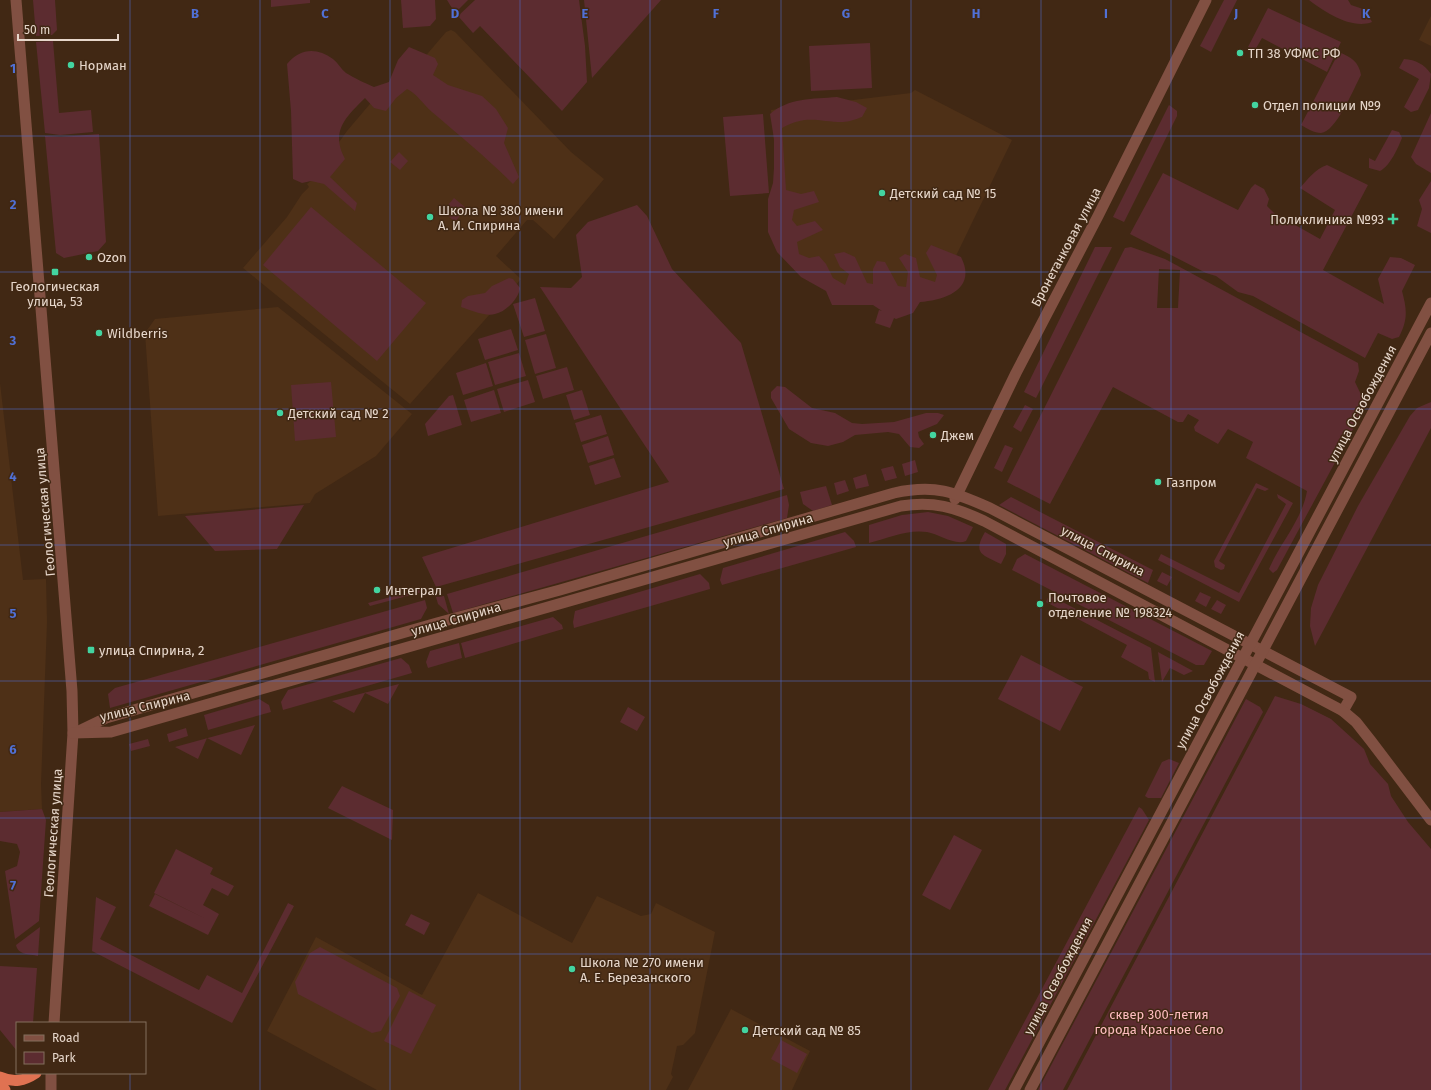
<svg xmlns="http://www.w3.org/2000/svg" width="1431" height="1090" font-family="'Fira Sans',sans-serif">
  <style>
    .built { fill: #4e3017 }
    .green { fill: #5c2c30; fill-rule: evenodd }
    .lines { fill: none; stroke-linecap: round; stroke-linejoin: round }
    .minor { stroke: #815042; stroke-width: 11 }
    .trunk { stroke: #e07252; stroke-width: 11 }
    .grid { fill: none; stroke: #5070d5; stroke-width: 1; stroke-opacity: 0.55 }
    .poi-dot { fill: #43d4a0; stroke: #412814; stroke-width: 1.5 }
    .labels { text-anchor: middle; dominant-baseline: central; stroke-width: 3; stroke-linejoin: round; paint-order: stroke }
    .poi-label { font-size: 13px; fill: #e7d7cb; stroke: #412814; text-anchor: start }
    .street-label { font-size: 13px; fill: #e7d7cb; stroke: #412814 }
    .park-label { font-size: 13px; fill: #fdbcbf; stroke: #412814 }
    .grid-label { font-size: 13px; text-anchor: middle; font-weight: bold; fill: #5070d5; stroke: #412814; stroke-width: 3; stroke-linejoin: round; paint-order: stroke }
  </style>
  <rect width="100%" height="100%" fill="#412814"/>
  <g class="built">
    <polygon points="1431,16 1431,46 1419,40"/>
    <polygon points="451,30 455,32 571,152 604,179 554,239 533,220 527,220 496,256 521,279 410,404 243,268 287,217 302,194 309,187 307,184 312,180 347,131 414,52 423,59 446,32"/>
    <polygon points="915,90 1012,140 939,291 832,295 785,258 771,110 911,93"/>
    <polygon points="278,307 412,414 376,456 315,494 310,503 158,516 145,333 155,319"/>
    <polygon points="0,383 23,580 46,579 47,622 41,784 42,809 0,812"/>
    <polygon points="478,893 572,943 597,896 641,916 651,914 656,903 715,932 695,1033 683,1045 677,1046 671,1074 673,1077 666,1090 377,1090 267,1031 316,937 422,995"/>
    <polygon points="731,1009 810,1051 792,1090 688,1090"/>
  </g>
  <g class="green">
    <polygon points="33,0 55,0 57,30 52,35 36,36"/>
    <polygon points="271,0 310,0 310,3 271,7"/>
    <polygon points="401,0 435,0 436,19 430,26 403,28"/>
    <polygon points="447,0 468,0 455,13"/>
    <polygon points="475,0 579,0 585,46 587,82 562,111 480,26 473,33 458,16"/>
    <polygon points="584,0 661,0 592,78"/>
    <polygon points="1224,0 1237,0 1211,52 1200,46"/>
    <path d="M1309,0H1348L1351,5L1366,10L1372,22C1352,30 1325,12 1309,0Z"/>
    <polygon points="1268,8 1341,42 1327,72 1262,38 1255,50 1248,47"/>
    <polygon points="53,41 59,113 91,110 93,132 60,135 45,133 36,42"/>
    <polygon points="870,43 872,88 811,91 809,46"/>
    <path d="M409,47L435,58L438,64L433,75L448,85L482,96L496,109L508,128L504,143L519,177L513,184C487,158 459,135 432,112C423,104 417,94 407,89L396,98L386,111L374,108L365,98C346,117 330,131 345,159L330,177L357,203L355,211L324,184L311,181L302,183L293,179L291,111L287,64C300,48 317,47 333,59C338,63 341,69 346,73C354,78 365,83 374,87L389,82L398,60Z"/>
    <path d="M1339,52C1351,57 1359,62 1361,75C1354,88 1336,132 1321,133C1314,133 1308,129 1301,125Z"/>
    <path d="M1404,59C1416,60 1424,64 1431,74L1429,88L1418,110L1411,112L1404,107L1419,79L1399,68Z"/>
    <path d="M837,97L856,102L867,108L862,117C856,119 849,122 843,122C818,122 807,114 782,128L786,190L801,194L814,191L819,202L794,210L792,220L797,226L815,221L823,230L797,242L799,254L809,258L819,256L826,264L833,278L845,285L849,274L840,267L834,254L844,252L855,257L867,283L873,284V269L877,261L885,262L898,286L906,287L908,272L899,258L905,254L916,258L920,277L935,282L937,275L926,253L931,245L961,257C977,288 947,300 920,302L913,313L896,319L894,318L890,328L875,323L879,310L882,311L873,305H832L826,291L801,277L777,252L768,232V199L773,183L774,168V139L770,114C788,98 813,99 837,97Z"/>
    <polygon points="1169,105 1177,111 1177,116 1124,222 1113,217"/>
    <polygon points="1431,113 1431,173 1416,164 1411,157"/>
    <polygon points="763,114 769,193 730,196 723,117"/>
    <path d="M1392,130L1399,132L1402,138C1398,148 1390,166 1380,171L1369,168V158L1375,161Z"/>
    <polygon points="99,134 106,242 98,251 64,258 56,253 45,136 61,137"/>
    <polygon points="399,152 408,161 400,170 390,162"/>
    <path d="M1327,165L1368,185L1323,270L1384,304L1378,279L1390,257L1401,258L1415,265L1402,291C1407,310 1408,319 1399,337L1392,339L1378,333L1365,358L1253,296L1238,292L1216,276L1206,273L1130,234L1163,173L1238,210L1251,188L1255,184L1264,189L1269,199L1267,206L1274,213L1320,239L1335,210L1300,188C1308,179 1315,169 1327,165Z"/>
    <polygon points="1431,181 1431,233 1417,226 1422,209 1419,200"/>
    <polygon points="454,198 466,208 455,222 443,211"/>
    <polygon points="637,205 647,216 672,269 741,343 784,489 436,587 422,557 669,482 540,287 571,288 582,277 576,235 588,222"/>
    <polygon points="311,207 426,303 377,361 263,265"/>
    <polygon points="1095,247 1112,247 1036,398 1024,392"/>
    <path d="M1131,247L1165,259L1358,363L1359,371L1355,382L1366,405L1277,570L1273,573L1269,569C1280,543 1302,520 1307,491L1246,458L1253,442L1228,429L1218,444L1195,431L1194,427L1199,420L1188,414L1183,422H1178L1113,387L1050,504L1007,482L1125,248ZM1159,269L1180,270L1178,308H1157Z"/>
    <path d="M509,278L513,279L520,288C519,298 506,312 495,314C486,317 470,310 461,307L462,300L468,296L485,293L492,286Z"/>
    <polygon points="535,298 545,331 524,337 513,304"/>
    <polygon points="511,329 518,350 485,360 478,339"/>
    <polygon points="546,334 556,368 535,374 525,340"/>
    <polygon points="519,353 526,376 495,385 488,362"/>
    <polygon points="486,363 493,386 463,395 456,373"/>
    <polygon points="567,367 574,390 543,399 536,376"/>
    <polygon points="528,380 535,402 504,412 497,389"/>
    <polygon points="331,382 336,437 295,441 291,385"/>
    <polygon points="777,386 785,387 812,408 835,413 852,423 862,424 894,422 926,413 938,413 944,415 937,424 918,432 919,437 924,444 919,448 910,447 899,434 888,432 855,435 843,442 828,446 811,443 789,429 771,398 771,392"/>
    <polygon points="494,390 501,413 471,422 464,400"/>
    <polygon points="582,390 590,415 574,420 566,395"/>
    <polygon points="453,395 462,425 428,436 425,424 449,396"/>
    <polygon points="1431,402 1431,428 1315,646 1310,626 1311,608 1318,585 1358,506 1410,416 1417,408"/>
    <polygon points="1025,405 1033,409 1021,432 1013,427"/>
    <polygon points="601,415 607,434 581,442 575,423"/>
    <polygon points="608,436 614,455 588,463 582,445"/>
    <polygon points="1005,445 1013,448 1002,472 994,468"/>
    <polygon points="614,458 621,477 595,485 589,466"/>
    <polygon points="915,460 918,472 905,476 902,464"/>
    <polygon points="893,466 897,478 885,481 881,469"/>
    <polygon points="866,474 869,486 856,489 853,478"/>
    <polygon points="845,480 849,491 837,495 834,483"/>
    <polygon points="1256,483 1269,489 1265,491 1257,488 1219,561 1225,565 1224,569 1221,570 1215,567 1214,561"/>
    <polygon points="826,486 832,505 813,511 803,504 800,492"/>
    <polygon points="1277,494 1293,503 1239,602 1158,560 1161,554 1239,593 1286,504 1278,498"/>
    <polygon points="787,495 789,505 787,518 453,613 447,594"/>
    <polygon points="1011,497 1153,570 1148,583 999,505"/>
    <polygon points="304,505 277,549 215,551 185,516"/>
    <path d="M928,512L948,516L973,527L966,541C955,546 939,534 927,532C908,529 888,538 869,543V525L902,515Z"/>
    <polygon points="845,532 854,541 856,547 722,585 720,580 723,568"/>
    <path d="M985,532L1006,544V554L1001,564C983,555 972,554 985,532Z"/>
    <polygon points="1025,554 1212,651 1204,665 1196,665 1012,570 1017,559"/>
    <polygon points="1162,572 1172,577 1167,586 1157,581"/>
    <polygon points="700,574 709,583 710,589 574,628 573,622 575,611"/>
    <polygon points="421,589 422,592 370,606 368,603"/>
    <polygon points="1200,592 1211,597 1206,607 1195,601"/>
    <polygon points="1049,595 1151,648 1155,682 1149,679 1148,672 1121,657 1127,645 1046,602"/>
    <polygon points="444,596 449,614 438,604 436,597"/>
    <polygon points="425,600 427,608 421,619 110,708 108,694 115,688"/>
    <polygon points="1217,600 1226,605 1221,614 1211,609"/>
    <polygon points="553,617 562,625 563,629 465,658 461,643"/>
    <polygon points="459,643 462,658 428,668 426,662 430,651"/>
    <polygon points="1158,652 1193,671 1184,675 1170,668 1162,682"/>
    <polygon points="1021,655 1083,687 1060,731 998,699"/>
    <polygon points="401,658 409,665 412,673 283,710 281,702 288,690"/>
    <polygon points="399,684 388,704 365,693 354,713 332,701"/>
    <polygon points="1275,696 1301,704 1331,719 1364,749 1370,764 1388,784 1391,796 1408,822 1431,849 1431,1090 1067,1090"/>
    <polygon points="259,699 269,705 271,712 208,730 204,715"/>
    <polygon points="1246,699 1260,707 1263,712 1063,1090 1038,1090"/>
    <polygon points="628,707 645,717 637,731 620,722"/>
    <polygon points="255,725 241,755 207,738 198,759 175,747"/>
    <polygon points="186,728 188,736 169,742 167,734"/>
    <polygon points="148,739 150,746 131,751 129,744"/>
    <polygon points="1169,759 1179,763 1161,798 1148,798 1145,796 1162,762"/>
    <polygon points="342,786 393,810 392,840 328,808"/>
    <polygon points="1139,807 1142,809 1149,820 1005,1090 988,1090"/>
    <polygon points="42,809 46,820 39,921 15,939 5,871 17,866 20,852 17,844 0,841 0,812"/>
    <polygon points="954,835 982,850 950,910 922,895"/>
    <polygon points="176,849 213,868 210,874 234,886 228,896 212,888 203,905 219,914 208,935 149,906 155,894 204,918 154,893"/>
    <polygon points="96,897 116,907 100,939 199,990 207,975 242,993 288,903 294,906 232,1023 92,951"/>
    <polygon points="411,914 430,923 424,935 405,925"/>
    <path d="M40,927L38,956C29,954 18,955 16,945Z"/>
    <polygon points="320,947 397,988 400,996 381,1031 372,1033 298,994 295,982 310,953"/>
    <polygon points="0,966 37,968 33,1023 17,1023 17,1051 0,1030"/>
    <polygon points="409,991 436,1005 411,1054 384,1041"/>
    <polygon points="781,1040 807,1054 797,1073 771,1059"/>
  </g>
  <g class="lines">
    <g class="minor">
      <polyline points="16,0 72,691 73,733 54,1023"/>
      <polyline points="955,499 1016,373 1098,216 1206,0"/>
      <path d="M79,731L106,718L437,623L560,590L894,493C935,484 954,492 990,508L1351,697L1343,711"/>
      <path d="M73,733L111,732L901,506C934,501 954,507 984,521L1343,711L1356,722L1371,741L1431,820"/>
      <polyline points="51,1090 51,1073"/>
      <polyline points="1014,1090 1431,303"/>
      <polyline points="1030,1090 1431,333"/>
    </g>
    <g class="trunk">
      <path d="M0,1077C14,1083 24,1081 36,1073"/>
      <polyline points="0,1083 5,1090"/>
    </g>
  </g>
  <path class="grid" d="M130,0V1023M260,0V1090M390,0V1090M520,0V1090M650,0V1090M781,0V1090M911,0V1090M1041,0V1090M1171,0V1090M1301,0V1090M0,136H1431M0,272H1431M0,409H1431M0,545H1431M0,681H1431M0,818H1431M0,954H1431M130,1073V1090"/>
  <g class="poi-dot">
    <circle cx="1240" cy="53" r="4"/>
    <circle cx="71" cy="65" r="4"/>
    <circle cx="1255" cy="105" r="4"/>
    <circle cx="882" cy="193" r="4"/>
    <circle cx="430" cy="217" r="4"/>
    <path d="M1391 213h4v4h4v4h-4v4h-4v-4h-4v-4h4z"/>
    <circle cx="89" cy="257" r="4"/>
    <rect x="51" y="268" width="8" height="8" rx="2"/>
    <circle cx="99" cy="333" r="4"/>
    <circle cx="280" cy="413" r="4"/>
    <circle cx="933" cy="435" r="4"/>
    <circle cx="1158" cy="482" r="4"/>
    <circle cx="377" cy="590" r="4"/>
    <circle cx="1040" cy="604" r="4"/>
    <rect x="87" y="646" width="8" height="8" rx="2"/>
    <circle cx="572" cy="969" r="4"/>
    <circle cx="745" cy="1030" r="4"/>
  </g>
  <g class="labels">
    <g class="poi-label">
      <text x="1248" y="53">ТП 38 УФМС РФ</text>
      <text x="79" y="65">Норман</text>
      <text x="1263" y="105">Отдел полиции №9</text>
      <text x="890" y="193">Детский сад № 15</text>
      <text x="438" y="210">Школа № 380 имени<tspan x="438" dy="15">А. И. Спирина</tspan></text>
      <text x="1384" y="219" text-anchor="end">Поликлиника №93</text>
      <text x="97" y="257">Ozon</text>
      <text x="55" y="286" text-anchor="middle">Геологическая<tspan x="55" dy="15">улица, 53</tspan></text>
      <text x="107" y="333">Wildberris</text>
      <text x="288" y="413">Детский сад № 2</text>
      <text x="941" y="435">Джем</text>
      <text x="1166" y="482">Газпром</text>
      <text x="385" y="590">Интеграл</text>
      <text x="1048" y="597">Почтовое<tspan x="1048" dy="15">отделение № 198324</tspan></text>
      <text x="99" y="650">улица Спирина, 2</text>
      <text x="580" y="962">Школа № 270 имени<tspan x="580" dy="15">А. Е. Березанского</tspan></text>
      <text x="753" y="1030">Детский сад № 85</text>
    </g>
    <g class="street-label">
      <text transform="translate(1066 247) rotate(-62)">Бронетанковая улица</text>
      <text transform="translate(1362 404) rotate(-62)">улица Освобождения</text>
      <text transform="translate(45 512) rotate(-95)">Геологическая улица</text>
      <text transform="translate(768 530) rotate(-16)">улица Спирина</text>
      <text transform="translate(1103 551) rotate(28)">улица Спирина</text>
      <text transform="translate(456 619) rotate(-16)">улица Спирина</text>
      <text transform="translate(1210 690) rotate(-62)">улица Освобождения</text>
      <text transform="translate(145 706) rotate(-14)">улица Спирина</text>
      <text transform="translate(53 833) rotate(-86)">Геологическая улица</text>
      <text transform="translate(1058 976) rotate(-62)">улица Освобождения</text>
    </g>
    <g class="park-label">
      <text x="1159" y="1014">сквер 300-летия<tspan x="1159" dy="15">города Красное Село</tspan></text>
    </g>
  </g>
  <g class="grid-label">
    <text x="195" y="18">B</text>
    <text x="325" y="18">C</text>
    <text x="455" y="18">D</text>
    <text x="585" y="18">E</text>
    <text x="716" y="18">F</text>
    <text x="846" y="18">G</text>
    <text x="976" y="18">H</text>
    <text x="1106" y="18">I</text>
    <text x="1236" y="18">J</text>
    <text x="1366" y="18">K</text>
    <text x="13" y="73">1</text>
    <text x="13" y="209">2</text>
    <text x="13" y="345">3</text>
    <text x="13" y="481">4</text>
    <text x="13" y="618">5</text>
    <text x="13" y="754">6</text>
    <text x="13" y="890">7</text>
  </g>
  <rect x="16" y="1022" width="130" height="52" fill="#412814" stroke="#836e5d"/>
  <rect x="24" y="1035" width="20" height="6" fill="#815042" stroke="#836e5d"/>
  <text x="52" y="1042" font-size="12" fill="#e7d7cb">Road</text>
  <rect x="24" y="1052" width="20" height="12" fill="#5c2c30" stroke="#836e5d"/>
  <text x="52" y="1062" font-size="12" fill="#e7d7cb">Park</text>
  <path d="M18 34v6h100v-6" fill="none" stroke="#e7d7cb" stroke-width="2"/>
  <text x="24" y="34" font-size="12" fill="#e7d7cb" stroke="#412814" stroke-width="3" paint-order="stroke">50 m</text>
</svg>
